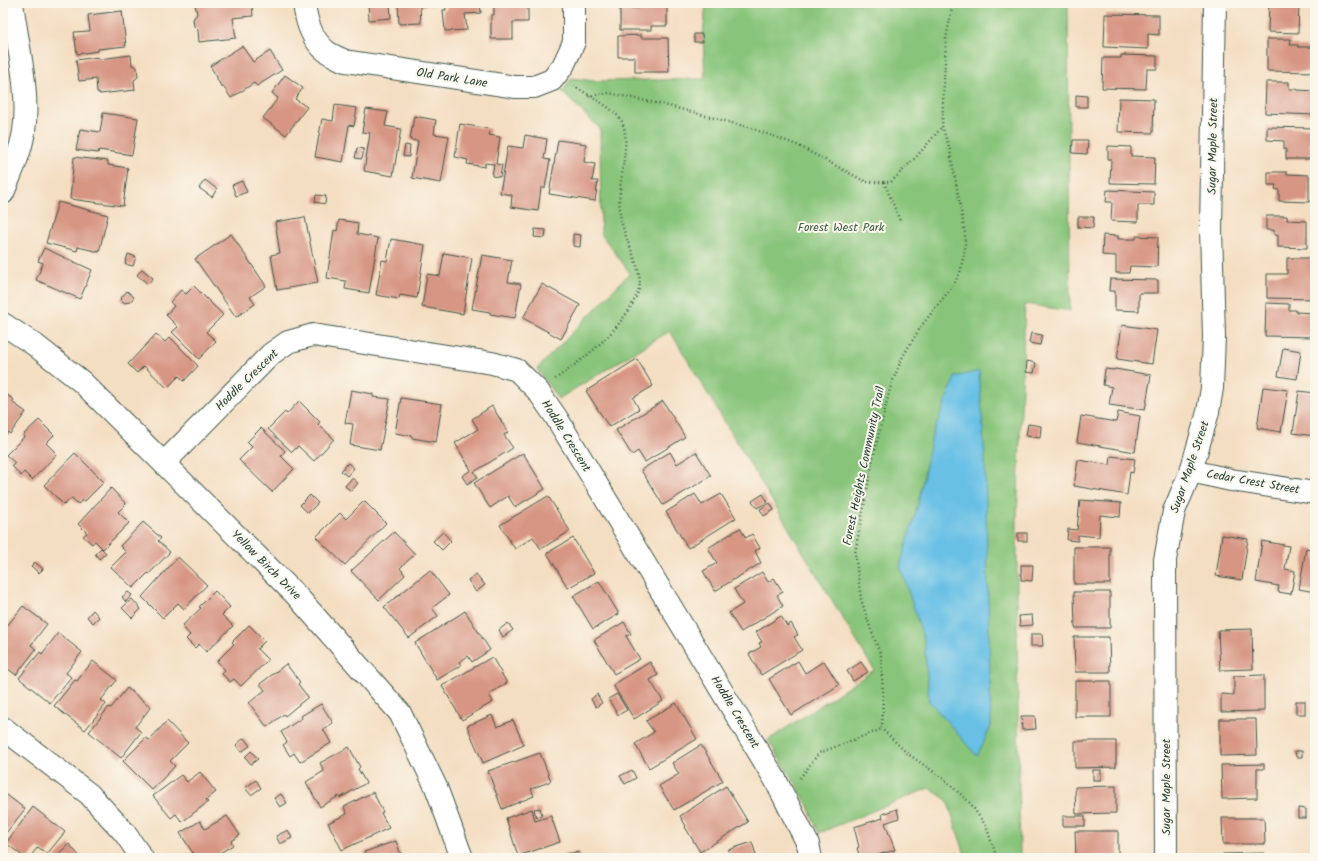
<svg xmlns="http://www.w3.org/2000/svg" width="1318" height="861" font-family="Kalam,sans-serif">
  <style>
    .green { fill: #88c47a; stroke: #548057 }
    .water { fill: #68c0e5; stroke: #447e8c }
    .building { fill: #d79583 }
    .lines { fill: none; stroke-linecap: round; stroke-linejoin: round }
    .minor-casing { stroke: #3f5549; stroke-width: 24 }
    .path { stroke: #3f5549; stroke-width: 2.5; stroke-dasharray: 1 3; stroke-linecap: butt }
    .minor { stroke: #fff; stroke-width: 22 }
    .labels { text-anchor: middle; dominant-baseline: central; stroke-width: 4; stroke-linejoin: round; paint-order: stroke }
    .street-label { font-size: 12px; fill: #1f3d34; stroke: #fbf7ec }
    .park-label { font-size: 12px; fill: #395f46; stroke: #fbf7ec }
  </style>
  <rect width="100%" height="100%" fill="#fbf7ec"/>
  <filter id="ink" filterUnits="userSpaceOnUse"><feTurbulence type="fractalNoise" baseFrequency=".025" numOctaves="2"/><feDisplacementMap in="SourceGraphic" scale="8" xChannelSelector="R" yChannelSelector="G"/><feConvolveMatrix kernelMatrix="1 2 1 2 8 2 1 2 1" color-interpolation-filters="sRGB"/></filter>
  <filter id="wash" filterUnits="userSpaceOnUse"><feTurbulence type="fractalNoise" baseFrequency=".012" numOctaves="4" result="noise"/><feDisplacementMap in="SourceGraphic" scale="16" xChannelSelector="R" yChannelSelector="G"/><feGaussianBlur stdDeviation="0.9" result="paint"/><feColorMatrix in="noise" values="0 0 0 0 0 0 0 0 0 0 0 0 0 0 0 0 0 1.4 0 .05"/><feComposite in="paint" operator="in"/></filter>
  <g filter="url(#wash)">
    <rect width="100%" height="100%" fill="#f4dec2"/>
    <polygon class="green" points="706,3 1068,3 1070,311 1025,304 1017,521 1017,638 1020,858 966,858 947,800 929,788 819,833 808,806 796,784 768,740 874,670 670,331 558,399 537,369 630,273 601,234 600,129 562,92 572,78 593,81 705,79 703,36"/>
    <polygon class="water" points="979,371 985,459 991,726 977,756 929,701 924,640 900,566 918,504 932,436 955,377"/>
    <g id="blocks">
      <g class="building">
        <polygon points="201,3 252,3 253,16 233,18 236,38 199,42 198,30 194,26 193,19 197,14 195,4"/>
        <polygon points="368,3 390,3 391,18 369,20"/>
        <polygon points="398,3 435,3 436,5 420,6 421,23 399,24"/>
        <polygon points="446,3 480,3 481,13 465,14 467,30 445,31 443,10 446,10"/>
        <polygon points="494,3 528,3 528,22 513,22 513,39 491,39 491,15 494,15"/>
        <polygon points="640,3 667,3 667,26 651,26 651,30 620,30 620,8 640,8"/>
        <polygon points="1269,3 1299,3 1298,33 1268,32"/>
        <polygon points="122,11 126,46 98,49 98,51 77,54 74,32 90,31 88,15"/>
        <polygon points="1105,14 1159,15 1159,35 1148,34 1148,49 1104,47"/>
        <polygon points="694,34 702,34 703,42 694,42"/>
        <polygon points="641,35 641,38 668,38 669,72 635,72 635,57 618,57 618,36"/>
        <polygon points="1312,37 1315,37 1315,72 1267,71 1267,39 1291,39 1290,45 1298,45 1298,47 1312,47"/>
        <polygon points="242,46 253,62 270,51 282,70 257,86 254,83 231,98 223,86 221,86 217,79 217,77 210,66"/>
        <polygon points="131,55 132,65 137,67 138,77 134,80 135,90 100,94 97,92 96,79 79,81 76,60 98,57 99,59"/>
        <polygon points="1121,55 1157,56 1157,69 1147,69 1146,89 1102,88 1103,58 1121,58"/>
        <polygon points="285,75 303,88 295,99 307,107 286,135 263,118 278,98 272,93"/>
        <polygon points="1266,82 1289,82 1289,89 1297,89 1297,90 1315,91 1315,115 1265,113"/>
        <polygon points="1076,95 1087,96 1087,107 1076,107"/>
        <polygon points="1119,98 1154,99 1153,133 1118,132"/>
        <polygon points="335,105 357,108 354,126 349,125 343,162 315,157 322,119 333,121"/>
        <polygon points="366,109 388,112 385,126 401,129 393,176 364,171 370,133 362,132"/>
        <polygon points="103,113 138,118 132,155 99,150 98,153 76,150 80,129 100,132"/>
        <polygon points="414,116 436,120 434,134 449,136 441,183 412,178 418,141 410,140"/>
        <polygon points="460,124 490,129 489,135 500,137 496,164 502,165 500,177 492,176 494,164 485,163 485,167 467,164 468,160 455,157"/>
        <polygon points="1267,127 1315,128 1315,140 1310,140 1310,159 1286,159 1286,150 1284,149 1284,141 1267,140"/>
        <polygon points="525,135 547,139 544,159 550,160 545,188 541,188 538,211 511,207 512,195 500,193 508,146 523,148"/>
        <polygon points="558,140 586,144 584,162 595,164 592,181 598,181 595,201 549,194"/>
        <polygon points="1073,140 1088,140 1087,154 1072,153"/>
        <polygon points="405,145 410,146 409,157 403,156"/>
        <polygon points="1108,146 1131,147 1131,156 1155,157 1154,184 1110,183 1111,159 1108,159"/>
        <polygon points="357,148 364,149 362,159 355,158"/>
        <polygon points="74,157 108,161 108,165 128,168 123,206 70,199"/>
        <polygon points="1268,172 1287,172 1287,174 1309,175 1309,202 1279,201 1279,190 1275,189 1276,185 1268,185"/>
        <polygon points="205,180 217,189 212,197 199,188"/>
        <polygon points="242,181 247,192 236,196 232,185"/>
        <polygon points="1107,190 1154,192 1154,205 1138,205 1138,222 1111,221 1112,202 1106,202"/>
        <polygon points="316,195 326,196 325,204 315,202"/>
        <polygon points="58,202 108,215 99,252 78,247 77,251 46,243"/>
        <polygon points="1266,216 1287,216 1287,220 1307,221 1307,248 1278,247 1278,235 1274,235 1274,230 1266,230"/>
        <polygon points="305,217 318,283 277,290 271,255 280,253 275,222"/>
        <polygon points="1078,217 1094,217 1093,228 1078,227"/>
        <polygon points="339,220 358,223 357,234 378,238 369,293 345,289 346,281 327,278 334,230 337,231"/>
        <polygon points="535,229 546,230 545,238 534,237"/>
        <polygon points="231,234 266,286 250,297 255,304 236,317 195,259"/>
        <polygon points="573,234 581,235 580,247 573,246"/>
        <polygon points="1103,235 1118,236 1118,239 1136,239 1136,236 1158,237 1157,267 1130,266 1129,273 1116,273 1116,256 1102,255"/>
        <polygon points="391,239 425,245 417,298 400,295 399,299 376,295 382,260 387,261"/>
        <polygon points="44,248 92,270 80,299 36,280 43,263 38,261"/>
        <polygon points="444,253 472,258 463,314 422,307 427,274 440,276"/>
        <polygon points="128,254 136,257 133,266 125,264"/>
        <polygon points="482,255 512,260 508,282 521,284 515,318 490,314 490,312 472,309"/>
        <polygon points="1287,258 1312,258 1312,269 1315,269 1315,299 1267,298 1267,274 1287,274"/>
        <polygon points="142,269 153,278 148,284 137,275"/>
        <polygon points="1110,279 1158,280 1158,293 1139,293 1139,311 1115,310 1115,291 1109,291"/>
        <polygon points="542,284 580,305 561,339 523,318"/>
        <polygon points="194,286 223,315 206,332 216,341 199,359 172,332 178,327 166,315 174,306 170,302 181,290 186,294"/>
        <polygon points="127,291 134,297 130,302 123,303 120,299"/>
        <polygon points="1266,303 1289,304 1289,310 1296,310 1296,312 1315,313 1315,337 1265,336"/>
        <polygon points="1122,325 1157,330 1152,364 1117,359"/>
        <polygon points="1031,333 1042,335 1040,345 1029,343"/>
        <polygon points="156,334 165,342 170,337 198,366 184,381 179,376 167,388 144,366 137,373 128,364"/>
        <polygon points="1283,348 1301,351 1297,379 1278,376"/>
        <polygon points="637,359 653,386 633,398 639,409 609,427 586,391"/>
        <polygon points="1027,361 1036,363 1034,373 1026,372"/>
        <polygon points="1105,369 1114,370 1115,369 1151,375 1145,410 1109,405 1112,387 1103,385"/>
        <polygon points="1263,387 1288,390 1281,432 1257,428"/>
        <polygon points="351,390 373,394 373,397 390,399 380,450 350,445 353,424 345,423"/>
        <polygon points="1299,391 1315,393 1315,436 1293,433"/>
        <polygon points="3,392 14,400 12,402 26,412 10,434 8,432 3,439"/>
        <polygon points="401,398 442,404 436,442 412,438 412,436 395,433"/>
        <polygon points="299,401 320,422 318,424 334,439 314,461 298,446 292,452 268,429 285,412 287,414"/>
        <polygon points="663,401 685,437 645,462 638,451 632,455 616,430"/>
        <polygon points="492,406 508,432 504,435 513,448 474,472 478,477 467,484 462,476 471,470 455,443 478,429 472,419"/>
        <polygon points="1118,412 1140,416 1135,452 1077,442 1081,416 1116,422"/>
        <polygon points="39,420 54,435 46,443 57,454 32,480 24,472 21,476 12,466 15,463 6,455 24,437 23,435"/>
        <polygon points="1028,424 1041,426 1040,438 1026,436"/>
        <polygon points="261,428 285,451 281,456 294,469 272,492 239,460 252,447 247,442"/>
        <polygon points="670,452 677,464 696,452 711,476 663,505 641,470"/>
        <polygon points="75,453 104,482 85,501 83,500 78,504 72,498 64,505 44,485"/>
        <polygon points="523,453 545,489 515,507 508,496 490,508 474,483"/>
        <polygon points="1111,456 1135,459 1133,473 1130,472 1127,495 1074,486 1078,460 1110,465"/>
        <polygon points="348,463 354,468 347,476 341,471"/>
        <polygon points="352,478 358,483 351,491 345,486"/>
        <polygon points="111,488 126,504 118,512 129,523 103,549 95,541 92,544 83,536 87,533 78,524"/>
        <polygon points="695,494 702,505 721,494 736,518 688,548 666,512"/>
        <polygon points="763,494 768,502 757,508 752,501"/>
        <polygon points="310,495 318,503 308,513 300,505"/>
        <polygon points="548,496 570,531 541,549 533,537 515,549 500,525"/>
        <polygon points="1080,500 1121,503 1120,517 1100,515 1099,537 1078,535 1078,541 1067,540 1068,529 1077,530"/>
        <polygon points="364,501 386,523 345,565 316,537 340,513 346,519"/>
        <polygon points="770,503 774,510 764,516 760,509"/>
        <polygon points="143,522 161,538 158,541 170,552 149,574 148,573 133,588 111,567 126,552 120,546"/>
        <polygon points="740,528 746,538 752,534 760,548 755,551 761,563 715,591 703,571 717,563 708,548"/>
        <polygon points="394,532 415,554 400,568 405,575 379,600 351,571"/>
        <polygon points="443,532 451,541 442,550 433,541"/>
        <rect x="1018" y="533" width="9" height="8"/>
        <polygon points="1222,535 1248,539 1242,580 1216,576"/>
        <polygon points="573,538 594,573 568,588 547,553"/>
        <polygon points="1262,541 1289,546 1285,569 1295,571 1291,594 1278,592 1279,586 1256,582"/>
        <rect x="1074" y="547" width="36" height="37"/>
        <polygon points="101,548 106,553 99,559 95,554"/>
        <polygon points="1306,548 1315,550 1315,592 1299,589"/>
        <polygon points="178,557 207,585 184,609 178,603 163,618 142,597"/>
        <polygon points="35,562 43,569 39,573 31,566"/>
        <polygon points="1021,565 1033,565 1032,581 1021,580"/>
        <polygon points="430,570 449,595 432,608 438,616 409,638 384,607"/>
        <polygon points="762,572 768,582 774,578 783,592 777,595 783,606 741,632 729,613 743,604 734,589"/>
        <polygon points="476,574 485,585 476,592 468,580"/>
        <polygon points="599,581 619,614 593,629 573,596"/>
        <polygon points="215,591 230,607 222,615 233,626 206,652 199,644 195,648 186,639 190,635 182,626 201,608 199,607"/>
        <polygon points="128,592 132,595 126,602 122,597"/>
        <polygon points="1074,592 1110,592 1110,628 1075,628"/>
        <polygon points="132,599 141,609 132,618 122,608"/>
        <polygon points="23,606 47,624 31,645 36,649 16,675 3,665 3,627 5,625 7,626"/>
        <polygon points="93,610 99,617 93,623 87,617"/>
        <polygon points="465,611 490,650 472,662 468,656 459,662 461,665 437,680 415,643"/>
        <polygon points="1032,615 1033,625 1020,626 1019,616"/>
        <polygon points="781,616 787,626 791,623 798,635 794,637 802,650 761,675 749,654 761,647 759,643 762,642 756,632"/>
        <polygon points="624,622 631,634 626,636 640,659 614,674 594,640"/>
        <polygon points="508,623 513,630 503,637 499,630"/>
        <polygon points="249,625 265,641 257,649 268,660 241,686 234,679 230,682 221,673 225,670 217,661 234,644 232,642"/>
        <polygon points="1252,629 1253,669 1220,670 1218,630"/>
        <polygon points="58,633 82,652 66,673 71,677 50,703 19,678 40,652 42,654"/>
        <polygon points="1031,634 1042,634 1043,646 1031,646"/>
        <polygon points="1074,637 1109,637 1110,672 1075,672"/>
        <polygon points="492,657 507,683 489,694 493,702 462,720 442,686"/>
        <polygon points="93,661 117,680 101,700 106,704 85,730 54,706 75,680 77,681"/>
        <polygon points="798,661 805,673 824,661 839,685 791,715 769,679"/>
        <polygon points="650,662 658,675 650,680 663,701 634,719 613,685"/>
        <polygon points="861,662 868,672 853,681 847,671"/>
        <polygon points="286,664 300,682 298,684 308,697 285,716 284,714 267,727 249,703 265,690 260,684"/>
        <polygon points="1264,675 1264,711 1221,712 1221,694 1234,695 1234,676"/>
        <rect x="1075" y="681" width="36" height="36"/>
        <polygon points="127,688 151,707 135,727 141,732 121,758 89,732 109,707 111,708"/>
        <polygon points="597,694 602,703 596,707 591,699"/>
        <polygon points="617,694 627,710 618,715 608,699"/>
        <rect x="1296" y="701" width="9" height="13"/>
        <polygon points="676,703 697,739 649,768 635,744 654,732 646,721"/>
        <polygon points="321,704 333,723 323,729 331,743 300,762 294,753 290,756 283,745 287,742 281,732 302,718 301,716"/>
        <polygon points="492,715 497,727 513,720 524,745 483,763 467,726"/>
        <polygon points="1021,716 1035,716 1036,729 1022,730"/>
        <polygon points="1220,719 1256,719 1257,755 1220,756"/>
        <polygon points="167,721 188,743 170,761 175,766 152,790 123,761 146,738 149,740"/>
        <polygon points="244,738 250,746 241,752 236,745"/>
        <polygon points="1075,741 1116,741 1116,767 1075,768"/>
        <polygon points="701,745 723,781 674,810 659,786 679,774 672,763"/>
        <polygon points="349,747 360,767 358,769 366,783 340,798 339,796 320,807 306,782 324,771 320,763"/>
        <polygon points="251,751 258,759 251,764 245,757"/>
        <polygon points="1295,751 1302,751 1302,757 1296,757"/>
        <polygon points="540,753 551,781 531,789 534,796 502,809 488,771"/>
        <polygon points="1264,764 1264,769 1257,769 1257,798 1222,799 1221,765"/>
        <polygon points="632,770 636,778 625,784 620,776"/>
        <rect x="1093" y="770" width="8" height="10"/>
        <polygon points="200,772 216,792 206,800 208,802 182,822 176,814 171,818 153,796 181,775 187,782"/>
        <polygon points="256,780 261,788 251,795 245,788"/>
        <polygon points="726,786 748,822 700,852 685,827 686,826 680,816"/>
        <polygon points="1116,786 1116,813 1076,814 1075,787"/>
        <polygon points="373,792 383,812 381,813 389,828 342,850 328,823 347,814 344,807"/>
        <polygon points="281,794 287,803 280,807 274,798"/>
        <polygon points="7,795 25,809 6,833 5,832 3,835 3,796 5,797"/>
        <polygon points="33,807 65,832 47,854 38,847 29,858 25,858 6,843"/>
        <polygon points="540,808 542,815 536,817 534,809"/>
        <polygon points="1298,808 1306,809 1306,818 1298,818"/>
        <polygon points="532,809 535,821 551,816 560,842 518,856 506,818"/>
        <polygon points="897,809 899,818 885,823 895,850 867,858 860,858 857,848 859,847 854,827 883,818 882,814"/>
        <polygon points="227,816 240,835 231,841 233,845 212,858 196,858 180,833 200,821 205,829"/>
        <rect x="1063" y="816" width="22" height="10"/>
        <polygon points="1222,818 1264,818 1265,844 1223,844"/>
        <polygon points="288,830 292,838 280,844 276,836"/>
        <polygon points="1075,831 1118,831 1118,858 1076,858"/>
        <polygon points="396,841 402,858 366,858 364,852"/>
        <polygon points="752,842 757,858 723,858 730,856 728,850"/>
        <polygon points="69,844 81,858 54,858"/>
        <polygon points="579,852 581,858 553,858 553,857"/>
        <polygon points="956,853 958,858 945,858 945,856"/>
        <polygon points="1265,853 1265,858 1223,858 1223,854"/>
      </g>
    </g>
  </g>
  <g filter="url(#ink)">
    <use href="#blocks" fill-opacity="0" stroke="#3f5549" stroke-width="1"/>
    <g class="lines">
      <g class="minor-casing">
        <g id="minor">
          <path d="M304,3C306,21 311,39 326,51C331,55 339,58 345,61L515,87H534L552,80L563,66L574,42V3"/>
          <path d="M3,193C11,173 21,152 24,131C30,94 17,41 12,3"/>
          <polyline points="3,324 35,345 82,382 296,595 400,713 436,787 462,858"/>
          <polyline points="164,463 271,354 288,342 313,335 492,363 517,370 538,391 556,417 775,779 808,844 811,858"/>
          <polyline points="1191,471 1231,480 1315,493"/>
          <polyline points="3,728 89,794 124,832 142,858"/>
          <polyline points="1166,858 1165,560 1174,511 1191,471 1208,412 1212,388 1214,336 1211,229 1215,3"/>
        </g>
      </g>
      <g class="path">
        <polyline points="953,3 946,39 942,126 950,150 965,233 965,249 960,273 952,287 922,325 903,356 891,385 873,458 855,553 861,599 871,630 881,656 883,695 882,729 908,754 944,779 970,803 986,826 997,858"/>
        <polyline points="588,96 609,93 669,106 751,128 797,145 866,182 891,182 917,156 942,127"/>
        <polyline points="884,182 900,221"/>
        <path d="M555,379C587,357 623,329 638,292C645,276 629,247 624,231C622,224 620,217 620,210C616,185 633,141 621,120C614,108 586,94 574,86"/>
        <polyline points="800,778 819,753 882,729"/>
      </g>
      <use href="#minor" class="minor"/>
    </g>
  </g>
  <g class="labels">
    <g class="street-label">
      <text transform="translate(452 78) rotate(9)">Old Park Lane</text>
      <text transform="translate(1213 146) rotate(-89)">Sugar Maple Street</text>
      <text transform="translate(247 380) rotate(-44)">Hoddle Crescent</text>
      <text transform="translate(566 436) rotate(58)">Hoddle Crescent</text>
      <text transform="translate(864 466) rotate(-78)">Forest Heights Community Trail</text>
      <text transform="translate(1190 467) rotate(-71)">Sugar Maple Street</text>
      <text transform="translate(1253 482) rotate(10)">Cedar Crest Street</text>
      <text transform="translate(266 565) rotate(45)">Yellow Birch Drive</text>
      <text transform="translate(735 712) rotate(59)">Hoddle Crescent</text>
      <text transform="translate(1166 787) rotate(-90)">Sugar Maple Street</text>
    </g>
    <g class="park-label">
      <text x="841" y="227">Forest West Park</text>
    </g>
  </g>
  <rect width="1318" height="861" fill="none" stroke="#fbf7ec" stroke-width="16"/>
</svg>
